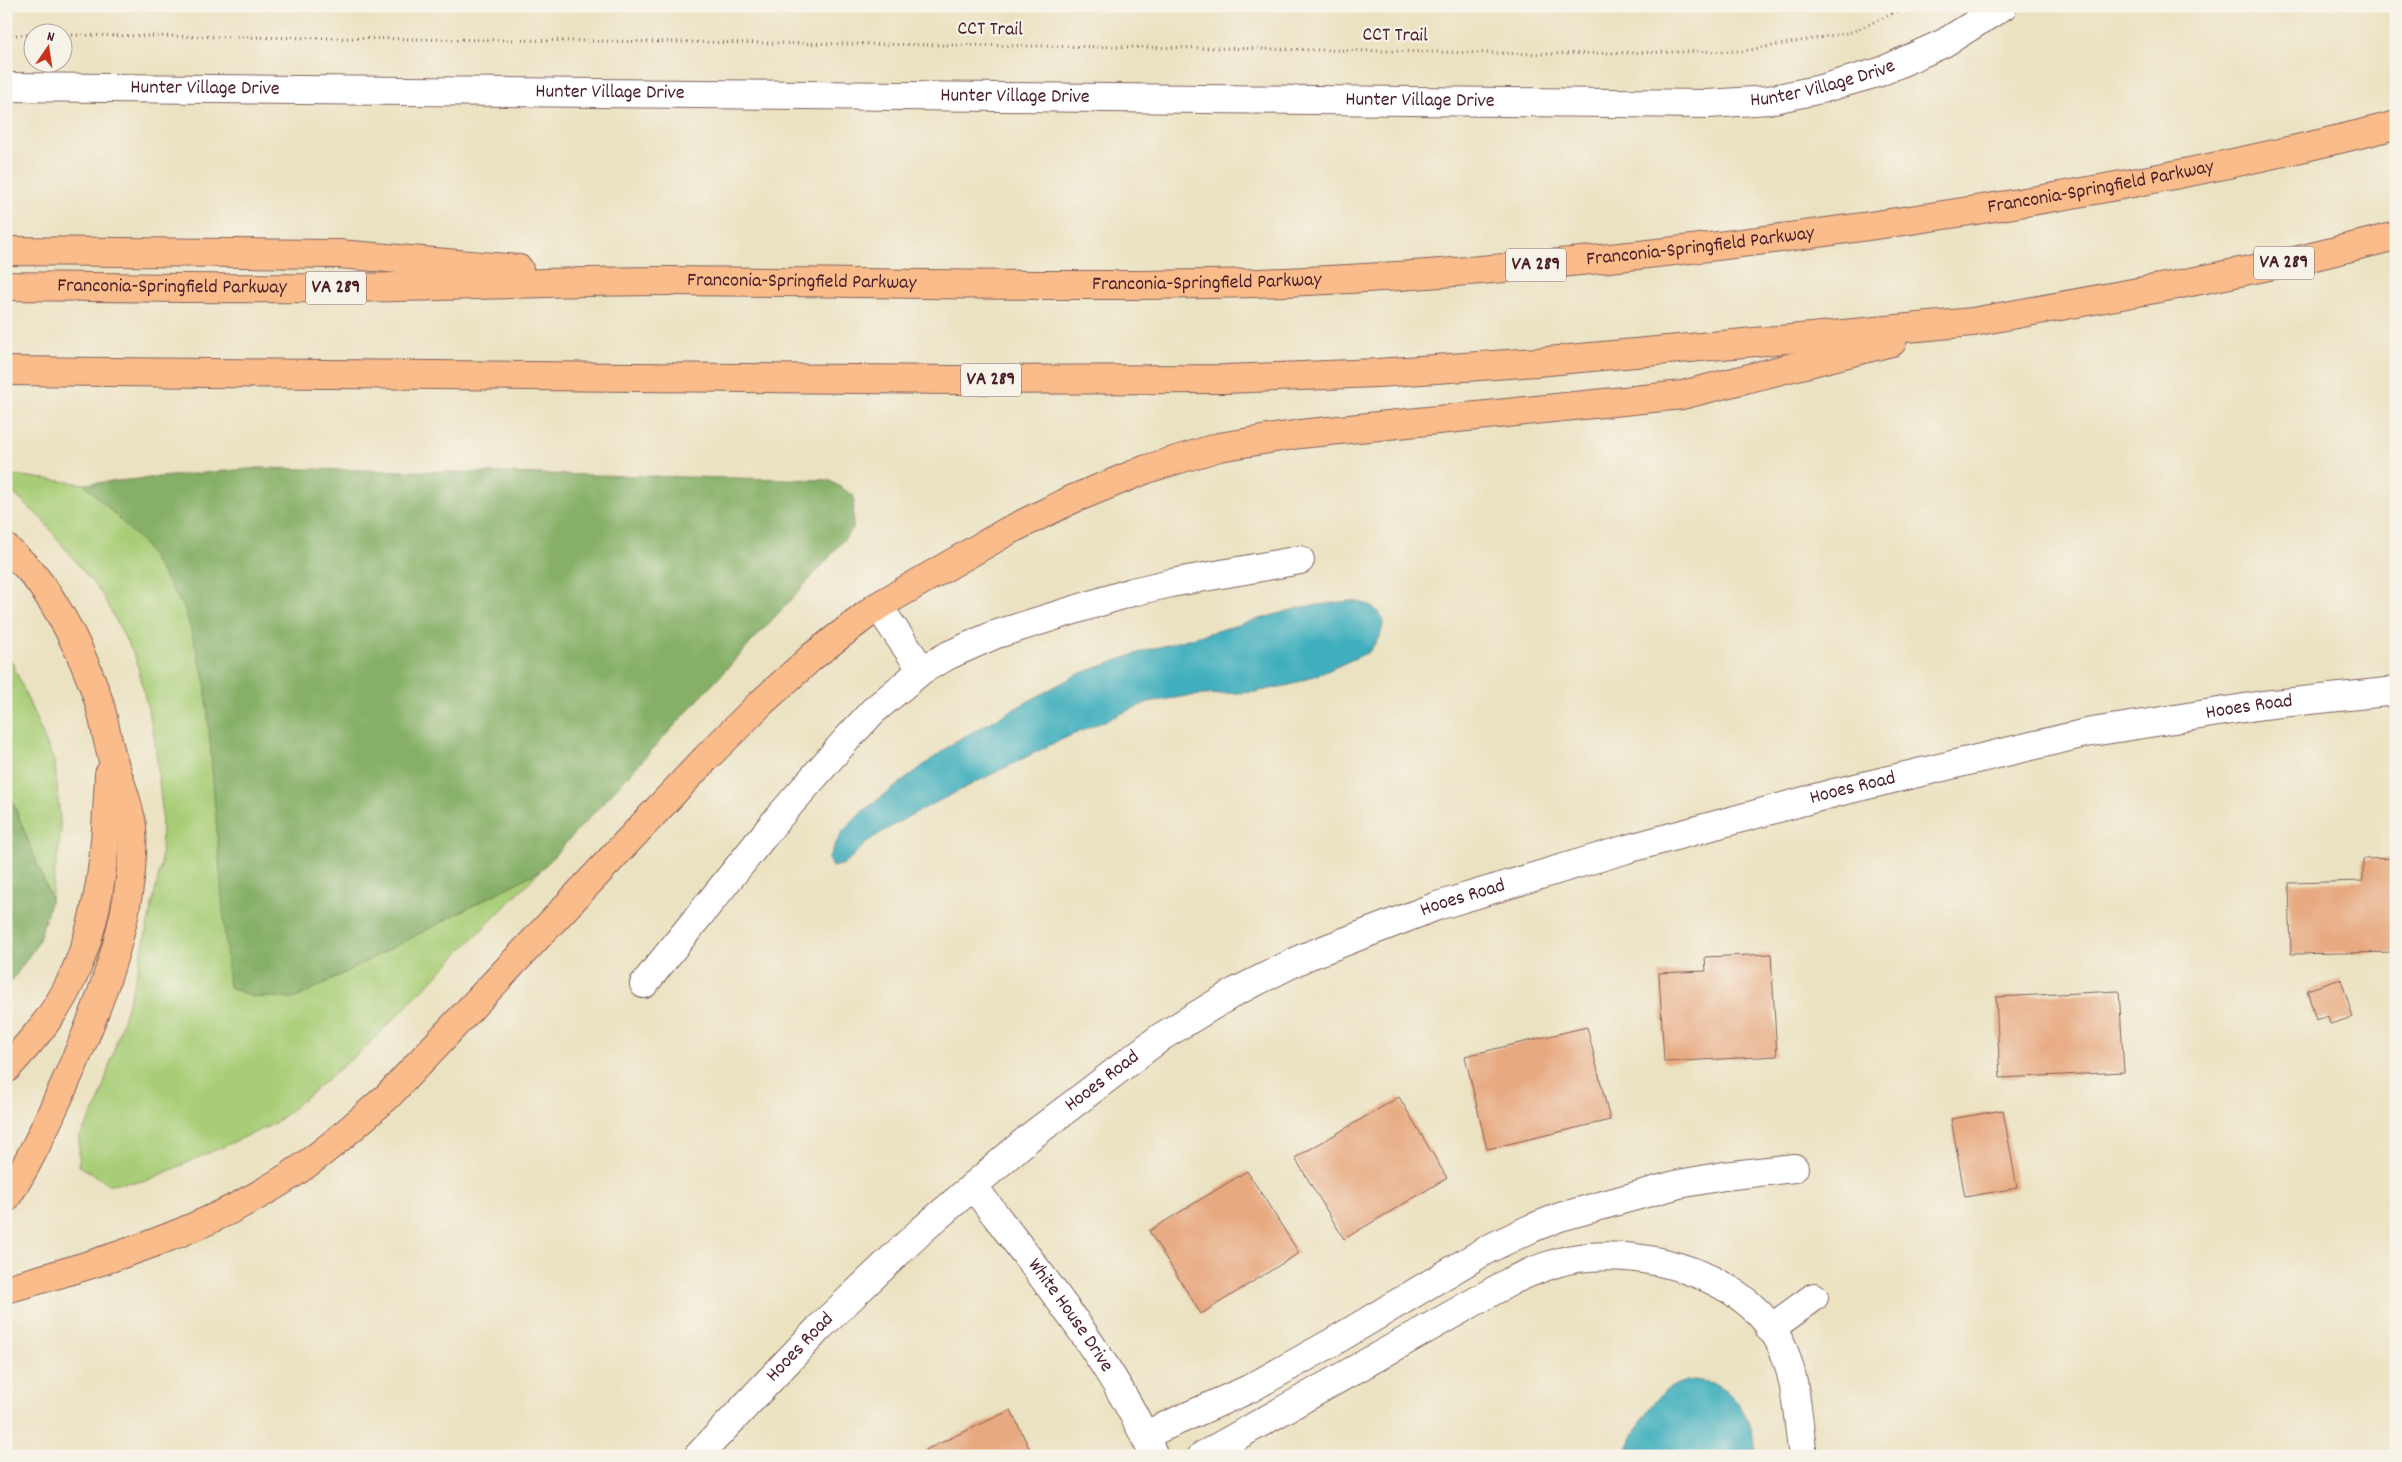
<svg xmlns="http://www.w3.org/2000/svg" width="2402" height="1462" font-family="Dekko,sans-serif">
  <style>
    .green { fill: #a8cd76; stroke: #797650 }
    .forest { fill: #86b067; stroke: #686849 }
    .water { fill: #40afbd; stroke: #456774 }
    .building { fill: #e7a980 }
    .lines { fill: none; stroke-linecap: round; stroke-linejoin: round }
    .minor-casing { stroke: #826360; stroke-width: 30 }
    .major-casing { stroke: #826360; stroke-width: 30 }
    .path { stroke: #826360; stroke-width: 3; stroke-dasharray: 1 4; stroke-linecap: butt }
    .minor { stroke: #fff; stroke-width: 28 }
    .major { stroke: #f9bc8a; stroke-width: 28 }
    .labels { text-anchor: middle; dominant-baseline: central; stroke-width: 4.5; stroke-linejoin: round; paint-order: stroke }
    .shield { fill: #f7f3e8; stroke: #7e5f64; stroke-width: 1 }
    .shield-label { font-size: 19px; font-weight: bold; fill: #4a1f2b }
    .street-label { font-size: 20px; fill: #4a1f2b; stroke: #f7f3e8 }
  </style>
  <rect width="100%" height="100%" fill="#f7f3e8"/>
  <filter id="ink" filterUnits="userSpaceOnUse"><feTurbulence type="fractalNoise" baseFrequency=".02" numOctaves="2"/><feDisplacementMap in="SourceGraphic" scale="10" xChannelSelector="R" yChannelSelector="G"/><feConvolveMatrix kernelMatrix="1 2 1 2 8 2 1 2 1" color-interpolation-filters="sRGB"/></filter>
  <filter id="wash" filterUnits="userSpaceOnUse"><feTurbulence type="fractalNoise" baseFrequency=".0096" numOctaves="4" result="noise"/><feDisplacementMap in="SourceGraphic" scale="20" xChannelSelector="R" yChannelSelector="G"/><feGaussianBlur stdDeviation="1.12" result="paint"/><feColorMatrix in="noise" values="0 0 0 0 0 0 0 0 0 0 0 0 0 0 0 0 0 1.4 0 .05"/><feComposite in="paint" operator="in"/></filter>
  <g filter="url(#wash)">
    <rect width="100%" height="100%" fill="#ebe2c1"/>
    <g class="green">
      <polygon points="6,474 84,484 144,544 185,609 296,998 541,870 368,1045 274,1124 146,1181 109,1184 79,1166 79,1138 98,1104 137,973 161,865 162,809 154,735 136,659 103,596 41,518 6,487"/>
      <polygon points="6,654 13,664 55,764 61,831 51,899 6,785"/>
    </g>
    <g class="forest">
      <polygon points="259,468 829,480 854,496 853,528 821,567 541,870 296,998 253,997 229,987 205,679 185,609 144,544 84,484"/>
      <polygon points="6,785 51,899 38,943 6,989"/>
    </g>
    <g class="water">
      <path d="M1349,601C1366,602 1375,606 1384,620L1380,637L1369,652L1325,672L1290,685L1255,692L1188,696L1148,702L1054,743L909,816L871,839L844,864L832,867L828,859L842,832L864,810L956,741L1076,675L1141,652L1302,607Z"/>
      <path d="M1694,1380C1700,1381 1707,1381 1713,1383C1740,1394 1754,1429 1757,1456H1625C1638,1425 1655,1383 1694,1380Z"/>
    </g>
    <g id="blocks">
      <g class="building">
        <polygon points="2396,858 2396,952 2291,954 2289,883 2363,881 2363,859"/>
        <polygon points="1771,954 1777,1056 1664,1062 1659,973 1706,971 1705,957"/>
        <polygon points="2341,979 2353,1017 2330,1024 2328,1016 2316,1020 2307,990"/>
        <polygon points="2119,991 2124,1072 2000,1078 1996,997"/>
        <polygon points="1587,1027 1610,1120 1487,1149 1465,1056"/>
        <polygon points="1399,1097 1447,1178 1344,1239 1295,1158"/>
        <polygon points="2003,1110 2017,1188 1965,1197 1951,1119"/>
        <polygon points="1247,1171 1299,1253 1201,1314 1149,1231"/>
        <polygon points="1011,1410 1033,1456 927,1456 925,1450"/>
      </g>
    </g>
  </g>
  <g filter="url(#ink)">
    <use href="#blocks" fill-opacity="0" stroke="#826360" stroke-width="1"/>
    <g class="lines">
      <g class="minor-casing">
        <g id="minor">
          <path id="s1" d="M6,87L1708,104L1769,100L1821,89L1880,72L1944,43L2003,6"/>
          <polyline points="878,606 922,670"/>
          <polyline points="644,984 778,818 847,739 873,711 922,670 949,655 994,635 1132,592 1171,583 1300,560"/>
          <path id="s2" d="M973,1186C1037,1270 1111,1359 1154,1456"/>
          <polyline points="1770,1329 1814,1297"/>
          <polyline points="1145,1435 1249,1389 1331,1343 1488,1249 1532,1228 1560,1217 1679,1184 1724,1176 1794,1168"/>
          <path id="s3" d="M698,1456L821,1326L922,1230L1030,1137L1161,1037L1235,992L1305,957L1437,906L1627,849L1834,793L2086,733L2263,705L2396,691"/>
          <path d="M1202,1456L1513,1280C1533,1271 1556,1261 1578,1258C1646,1249 1740,1274 1777,1337C1797,1371 1797,1417 1803,1456"/>
        </g>
      </g>
      <g class="major-casing">
        <g id="major">
          <polyline points="6,251 339,254 519,269"/>
          <path id="s4" d="M6,286C119,287 232,289 344,288C453,287 562,281 670,281C875,282 1081,289 1286,282C1479,274 1671,254 1862,227C2041,202 2221,170 2396,125"/>
          <polyline points="6,371 955,380 1225,379 1377,373 1537,362 1973,322 2171,286 2303,259 2396,236"/>
          <path d="M6,548C14,556 24,563 31,572C60,606 85,659 99,702C104,720 107,739 112,757C118,776 130,807 132,826C137,913 97,1013 62,1090C45,1127 29,1164 6,1198"/>
          <path d="M6,1069C30,1043 55,1015 70,983C102,918 106,846 109,774"/>
          <path d="M6,1289C104,1262 205,1232 291,1175C326,1152 357,1123 388,1096L706,758L759,705L813,656L878,606L1008,531L1073,499L1147,469L1219,447L1300,434L1682,395L1892,342"/>
        </g>
      </g>
      <g class="path">
        <polyline points="6,35 32,35"/>
        <polyline points="62,35 1213,48 1547,54 1743,51 1852,32 1909,6"/>
      </g>
      <use href="#minor" class="minor"/>
      <use href="#major" class="major"/>
    </g>
  </g>
  <g class="labels">
    <g class="shield">
      <rect x="2254" y="246.5" width="60" height="33" rx="4"/>
      <rect x="1506" y="248.5" width="60" height="33" rx="4"/>
      <rect x="306" y="271.5" width="60" height="33" rx="4"/>
      <rect x="961" y="363.5" width="60" height="33" rx="4"/>
    </g>
    <g class="shield-label">
      <text x="2284" y="263">VA 289</text>
      <text x="1536" y="265">VA 289</text>
      <text x="336" y="288">VA 289</text>
      <text x="991" y="380">VA 289</text>
    </g>
    <g class="street-label">
      <text transform="translate(990 30) rotate(1)">CCT Trail</text>
      <text transform="translate(1395 36) rotate(1)">CCT Trail</text>
      <text stroke="none"><textPath href="#s1" startOffset="1819">Hunter Village Drive</textPath></text>
      <text stroke="none"><textPath href="#s1" startOffset="199">Hunter Village Drive</textPath></text>
      <text stroke="none"><textPath href="#s1" startOffset="604">Hunter Village Drive</textPath></text>
      <text stroke="none"><textPath href="#s1" startOffset="1009">Hunter Village Drive</textPath></text>
      <text stroke="none"><textPath href="#s1" startOffset="1414">Hunter Village Drive</textPath></text>
      <text stroke="none"><textPath href="#s4" startOffset="2101">Franconia-Springfield Parkway</textPath></text>
      <text stroke="none"><textPath href="#s4" startOffset="1696">Franconia-Springfield Parkway</textPath></text>
      <text stroke="none"><textPath href="#s4" startOffset="1201">Franconia-Springfield Parkway</textPath></text>
      <text stroke="none"><textPath href="#s4" startOffset="796">Franconia-Springfield Parkway</textPath></text>
      <text stroke="none"><textPath href="#s4" startOffset="166">Franconia-Springfield Parkway</textPath></text>
      <text stroke="none"><textPath href="#s3" startOffset="1769">Hooes Road</textPath></text>
      <text stroke="none"><textPath href="#s3" startOffset="1364">Hooes Road</textPath></text>
      <text stroke="none"><textPath href="#s3" startOffset="959">Hooes Road</textPath></text>
      <text stroke="none"><textPath href="#s3" startOffset="552">Hooes Road</textPath></text>
      <text stroke="none"><textPath href="#s2" startOffset="162">White House Drive</textPath></text>
      <text stroke="none"><textPath href="#s3" startOffset="149">Hooes Road</textPath></text>
    </g>
  </g>
  <rect width="2402" height="1462" fill="none" stroke="#f7f3e8" stroke-width="25"/>
  <g transform="translate(48 48) rotate(13)"><circle r="24" fill="#f7f3e8" stroke="#b29e9c"/>
  <path d="M0-4L9 19L0 12L-9 19Z" fill="#c8321e"/>
  <text y="-8" font-size="14" font-weight="bold" text-anchor="middle" fill="#4a1f2b">N</text>
  </g>
</svg>
